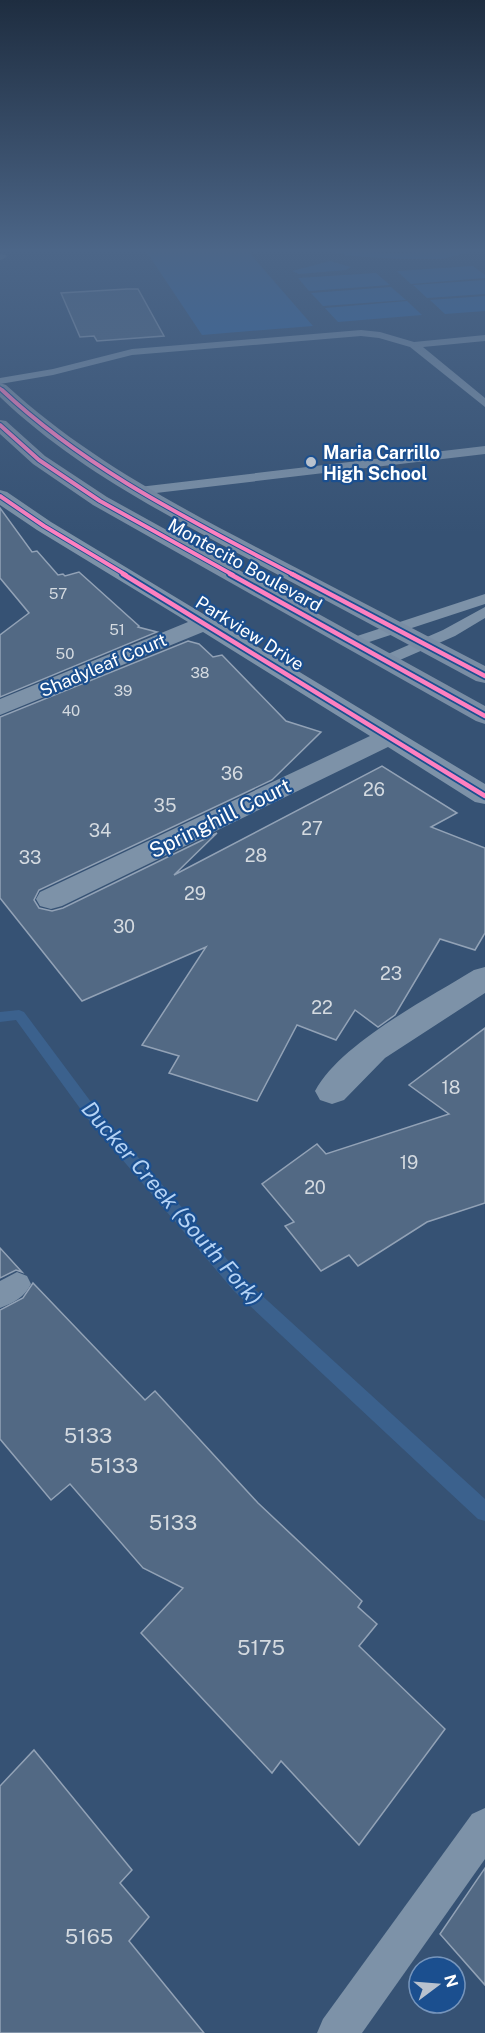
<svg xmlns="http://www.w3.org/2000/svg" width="485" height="2033" font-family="'Public Sans',sans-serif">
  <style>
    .green { fill: #2f66a5 }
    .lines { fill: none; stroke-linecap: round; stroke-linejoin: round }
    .stream { fill: #3b618d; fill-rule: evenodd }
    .building { fill: #526984; stroke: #92a2b6; stroke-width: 1.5 }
    .lane { fill: #7d92a8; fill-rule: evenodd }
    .street { fill: #7d92a8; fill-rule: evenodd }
    .secondary { fill: #798da4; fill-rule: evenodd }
    .cycleway-far2-casing { stroke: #1b4f8f; stroke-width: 4.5 }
    .cycleway-far1-casing { stroke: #1b4f8f; stroke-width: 6 }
    .cycleway-casing { stroke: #1b4f8f; stroke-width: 8 }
    .cycleway-far2 { stroke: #ff80c0; stroke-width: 3 }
    .cycleway-far1 { stroke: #ff80c0; stroke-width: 4 }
    .cycleway { stroke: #ff80c0; stroke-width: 4.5 }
    .poi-dot { fill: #b9c2ce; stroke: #1b4f8f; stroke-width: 2 }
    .labels { text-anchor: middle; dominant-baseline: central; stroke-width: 4.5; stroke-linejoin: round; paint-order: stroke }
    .far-number-label { font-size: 15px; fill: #d4dae0 }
    .far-poi-label { font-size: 18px; font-weight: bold; fill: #fff; stroke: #1b4f8f; text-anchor: start }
    .far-street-label { font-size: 18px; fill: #fff; stroke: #1b4f8f }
    .number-label { font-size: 18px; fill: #d4dae0 }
    .street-label { font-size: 21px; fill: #fff; stroke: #1b4f8f }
    .near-number-label { font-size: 21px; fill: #d4dae0 }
    .water-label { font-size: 22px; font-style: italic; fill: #b5d3f5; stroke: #1b4f8f }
  </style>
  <rect width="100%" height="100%" fill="#365274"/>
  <g class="green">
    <polygon points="144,248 245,248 313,326 202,335"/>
    <path d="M314,248C341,248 367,253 394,253C424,253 454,248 484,248L442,259H400L351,256Z"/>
    <polygon points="330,261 351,267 346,270 299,274 292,271"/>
    <polygon points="473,266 485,275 485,278 411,284 397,271"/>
    <polygon points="376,273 390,285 309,291 298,278"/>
    <polygon points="485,280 485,294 427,298 413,285"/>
    <polygon points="391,287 406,300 323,306 311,293"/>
    <polygon points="485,296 485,311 445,314 430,300"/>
    <polygon points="407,301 422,315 338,322 325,308"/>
  </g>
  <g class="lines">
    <polygon class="stream" points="19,1010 24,1012 97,1110 246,1281 485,1499 485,1521 478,1519 234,1291 87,1118 16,1020 0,1022 0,1012"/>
  </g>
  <g class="building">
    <polygon points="127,289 138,289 164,336 97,341 94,336 80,337 61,293"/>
    <polygon points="0,508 32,552 37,551 58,575 63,574 65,576 79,572 139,626 138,627 157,632 0,697 0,635 29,613 0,578"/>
    <polygon points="188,641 199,644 213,657 222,655 286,721 321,732 272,780 39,890 34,900 39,908 52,911 63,908 217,833 174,875 382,766 457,813 431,827 485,848 485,933 475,950 440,939 395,1015 378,1027 355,1010 336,1040 297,1025 257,1101 169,1073 179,1056 142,1045 206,947 82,1001 0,898 0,717"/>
    <polygon points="485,1028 485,1203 427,1222 358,1266 349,1255 321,1271 285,1226 294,1222 262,1184 317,1144 326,1154 449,1114 409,1085"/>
    <polygon points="0,1248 22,1272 16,1270 0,1278"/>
    <polygon points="33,1283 145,1400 155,1391 258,1503 362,1601 358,1607 377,1624 359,1646 445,1729 359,1845 281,1761 272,1773 141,1633 183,1588 143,1568 70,1484 51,1500 0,1439 0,1310 23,1298"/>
    <polygon points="34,1750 132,1870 120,1883 149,1917 129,1941 204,2033 0,2033 0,1786"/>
    <polygon points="485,1868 485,1985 440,1934"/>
  </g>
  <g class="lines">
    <g class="lane">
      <polygon points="0,254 6,255 7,257 0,260"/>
      <polygon points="361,330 380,332 414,342 485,335 485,341 423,347 485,398 485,407 410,347 379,338 361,336 132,355 53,375 0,384 0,378 53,369 132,349"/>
      <polygon points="485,446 485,454 139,495 132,491 139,487"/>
      <polygon points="485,594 485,604 360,645 348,645 346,642 348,639"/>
      <polygon points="485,607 485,618 455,636 393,663 387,665 379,660 381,657 443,630"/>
      <path d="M17,1272L27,1276L31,1284C25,1297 13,1303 0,1308V1281Z"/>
      <polygon points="485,1808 485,1859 362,2033 317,2033 323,2019 472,1814"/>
    </g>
    <g class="street">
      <polygon points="0,490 7,492 51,522 485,784 485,804 475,802 388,747 62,906 51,909 40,906 36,899 40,892 370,736 203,632 0,715 0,699 188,622 37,530 0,505"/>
      <path d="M485,967V993L385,1058L344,1100L332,1104L320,1100L315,1091C341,1043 427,999 474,970Z"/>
    </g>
    <g class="secondary">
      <path d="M0,383L6,385C81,454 168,501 258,548C334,587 409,627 485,666V683L476,681C399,639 321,598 243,556C157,510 71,465 0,397Z"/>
      <polygon points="0,420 6,421 45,456 107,497 485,706 485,724 476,721 93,505 33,464 0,434"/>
    </g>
    <g class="cycleway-far2-casing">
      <polyline id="cycleway-far2" points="0,388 3,391"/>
    </g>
    <g class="cycleway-far1-casing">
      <g id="cycleway-far1">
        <path d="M2,390C87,470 192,521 294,575"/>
        <polyline points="0,425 39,460 100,501 233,575"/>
        <polyline points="0,496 44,526 126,575"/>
      </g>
    </g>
    <g class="cycleway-casing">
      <g id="cycleway">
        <polyline points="123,574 485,796"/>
        <polyline points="230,574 485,716"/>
        <polyline points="292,574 485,676"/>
      </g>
    </g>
    <use href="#cycleway-far2" class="cycleway-far2"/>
    <use href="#cycleway-far1" class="cycleway-far1"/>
    <use href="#cycleway" class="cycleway"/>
  </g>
  <linearGradient id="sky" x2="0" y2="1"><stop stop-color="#1e2d40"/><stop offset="0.47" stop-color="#4c6688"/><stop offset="1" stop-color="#4c6688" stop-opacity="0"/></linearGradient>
  <rect width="485" height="533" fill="url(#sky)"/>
  <circle class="poi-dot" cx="311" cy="462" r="6"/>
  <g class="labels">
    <g class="far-number-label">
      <text x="58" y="593">57</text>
      <text x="117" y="629">51</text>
      <text x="65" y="653">50</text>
      <text x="200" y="672">38</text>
      <text x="123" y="690">39</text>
      <text x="71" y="710">40</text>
    </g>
    <g class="far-poi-label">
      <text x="323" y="452">Maria Carrillo<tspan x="323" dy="21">High School</tspan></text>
    </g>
    <g class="far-street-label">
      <text transform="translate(245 565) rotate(29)">Montecito Boulevard</text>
      <text transform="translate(250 633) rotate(32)">Parkview Drive</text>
      <text transform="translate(103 665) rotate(-23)">Shadyleaf Court</text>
    </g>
    <g class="number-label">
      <text x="232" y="773">36</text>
      <text x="374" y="789">26</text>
      <text x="165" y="805">35</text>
      <text x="312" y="828">27</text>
      <text x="100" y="830">34</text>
      <text x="256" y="855">28</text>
      <text x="30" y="857">33</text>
      <text x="195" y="893">29</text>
      <text x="124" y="926">30</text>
      <text x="391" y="973">23</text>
      <text x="322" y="1007">22</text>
      <text x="451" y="1087">18</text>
      <text x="409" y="1162">19</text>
      <text x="315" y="1187">20</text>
    </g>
    <g class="street-label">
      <text transform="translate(220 818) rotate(-26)">Springhill Court</text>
    </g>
    <g class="near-number-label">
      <text x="88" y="1435">5133</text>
      <text x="114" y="1465">5133</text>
      <text x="173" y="1522">5133</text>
      <text x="261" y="1647">5175</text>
      <text x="89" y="1936">5165</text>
    </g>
    <g class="water-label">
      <text transform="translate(172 1203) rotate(49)">Ducker Creek (South Fork)</text>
    </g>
  </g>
  <g transform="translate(437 1985) rotate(74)"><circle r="28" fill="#1b4f8f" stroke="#7695bc" stroke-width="1.5"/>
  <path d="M0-4.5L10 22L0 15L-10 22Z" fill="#b9c2ce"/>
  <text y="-9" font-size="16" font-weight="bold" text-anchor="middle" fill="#ffffff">N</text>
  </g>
</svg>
